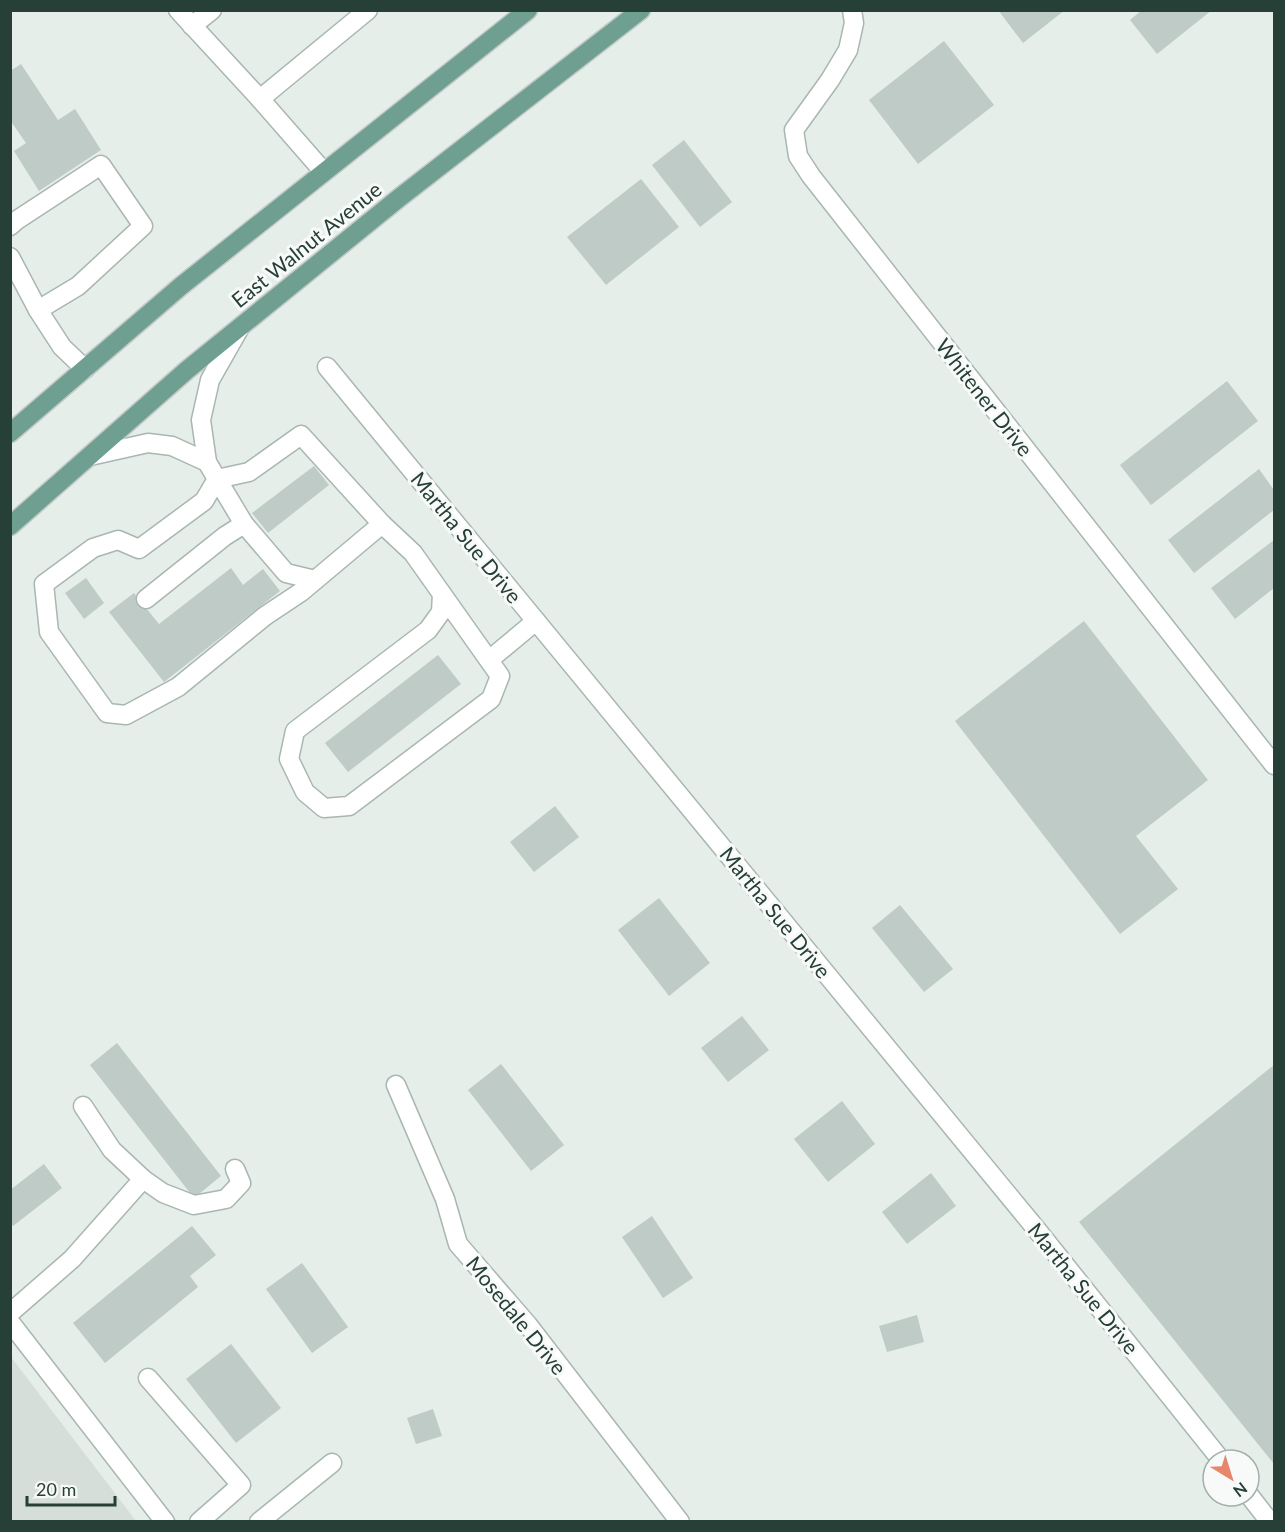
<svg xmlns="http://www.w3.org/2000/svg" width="1285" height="1532" font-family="Lato,sans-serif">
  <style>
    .built { fill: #d5ded9 }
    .building { fill: #bfcbc6 }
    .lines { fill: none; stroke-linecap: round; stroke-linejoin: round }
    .minor-casing { stroke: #a9b6b1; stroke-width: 21 }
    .major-casing { stroke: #c2c9c7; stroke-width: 21 }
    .minor { stroke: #fff; stroke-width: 18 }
    .major { stroke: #6f9f91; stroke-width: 18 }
    .labels { text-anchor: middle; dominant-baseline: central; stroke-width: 6; stroke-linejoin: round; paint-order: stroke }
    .street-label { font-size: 21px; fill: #263f37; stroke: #f7faf8 }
  </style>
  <rect width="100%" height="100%" fill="#e6eeea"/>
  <polygon class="built" points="11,1357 120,1500 136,1521 11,1521"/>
  <g class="building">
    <polygon points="998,10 1065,10 1023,43"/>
    <polygon points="1142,10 1212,10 1157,54 1130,20"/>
    <polygon points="944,41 994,105 918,164 869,100"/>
    <polygon points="21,64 58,120 75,109 101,150 39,191 14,151 26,143 10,120 10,71"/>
    <polygon points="684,140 732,202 700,227 652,165"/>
    <polygon points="641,179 679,227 606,285 567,237"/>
    <polygon points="1227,381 1258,421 1151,505 1120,465"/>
    <polygon points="314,466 329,485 268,533 252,513"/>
    <polygon points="1259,469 1274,490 1274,510 1194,573 1168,540"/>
    <polygon points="1274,540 1274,588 1235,619 1211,588"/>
    <polygon points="231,568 243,585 263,569 280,591 164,682 109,612 134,593 159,624"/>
    <polygon points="86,578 104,603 84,619 65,593"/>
    <polygon points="1084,621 1208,780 1136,836 1178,889 1120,934 955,721"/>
    <polygon points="438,655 461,684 348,772 325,743"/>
    <polygon points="555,806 579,837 534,872 510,842"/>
    <polygon points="659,898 710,963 669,996 618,930"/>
    <polygon points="900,905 953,969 924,992 872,928"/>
    <polygon points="742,1016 769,1050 728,1082 701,1048"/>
    <polygon points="117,1043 221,1176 194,1198 90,1065"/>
    <polygon points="501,1064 564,1145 531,1171 468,1090"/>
    <polygon points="1274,1065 1274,1464 1079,1222"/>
    <polygon points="842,1101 875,1144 828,1182 794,1139"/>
    <polygon points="44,1164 62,1188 13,1226 10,1222 10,1190"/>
    <polygon points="931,1173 956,1206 907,1244 882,1212"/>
    <polygon points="652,1216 693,1278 663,1298 622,1237"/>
    <polygon points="192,1226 216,1255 190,1276 198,1287 105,1363 73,1323"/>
    <polygon points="302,1263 348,1327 312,1353 266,1289"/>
    <polygon points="917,1315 924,1342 887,1352 879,1326"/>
    <polygon points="231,1344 281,1408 236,1443 186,1379"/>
    <polygon points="433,1409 442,1436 416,1444 407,1418"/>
  </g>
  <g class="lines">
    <g class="minor-casing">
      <g id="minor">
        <polyline points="178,10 260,99 323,171"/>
        <polyline points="852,10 854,23 848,50 830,80 794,130 798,156 811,176 1274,765"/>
        <polyline points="192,26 212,10"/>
        <polyline points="260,99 368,10"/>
        <polyline points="10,226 17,220 101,165 143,226 78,286 38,310"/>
        <polyline points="10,257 38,310 62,347 85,369"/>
        <polyline points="239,329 210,380 201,420 207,462 217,479 204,501 139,549 118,540 93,548 44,584 49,632 107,713 126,715 178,687 265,616 301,592 382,524 413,553 500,676 491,699 349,806 324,808 305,792 289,759 295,731 428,630 441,612 442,594"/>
        <polyline points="327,367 1037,1230 1221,1460"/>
        <polyline points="90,456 148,443 172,446 207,462"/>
        <polyline points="315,580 286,573 244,524 217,479 249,472 301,435 382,524"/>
        <polyline points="146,599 225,536 244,524"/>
        <polyline points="489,660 536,621"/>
        <polyline points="396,1085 445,1199 458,1244 528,1325 680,1522"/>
        <polyline points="83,1106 112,1150 143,1179 163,1193 194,1205 226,1199 241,1183 235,1169"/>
        <polyline points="10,1313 72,1259 143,1179"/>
        <polyline points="10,1322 165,1522"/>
        <polyline points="148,1378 241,1485 199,1522"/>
        <polyline points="1249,1495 1270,1522"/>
        <polyline points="259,1522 332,1463"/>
      </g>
    </g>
    <g class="major-casing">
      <g id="major">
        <polyline points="10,433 181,286 528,10"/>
        <polyline points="10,526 187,370 399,198 641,10"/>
      </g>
    </g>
    <use href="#minor" class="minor"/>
    <use href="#major" class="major"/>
  </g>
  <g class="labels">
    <g class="street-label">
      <text transform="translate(306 244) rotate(-39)">East Walnut Avenue</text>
      <text transform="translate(985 397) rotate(52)">Whitener Drive</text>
      <text transform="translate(467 537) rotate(51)">Martha Sue Drive</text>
      <text transform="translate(776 912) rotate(51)">Martha Sue Drive</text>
      <text transform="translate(1084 1288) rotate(51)">Martha Sue Drive</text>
      <text transform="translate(517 1315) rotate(51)">Mosedale Drive</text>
    </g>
  </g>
  <rect width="1285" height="1532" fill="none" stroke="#263f37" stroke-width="24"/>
  <g transform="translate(1231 1478) rotate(142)"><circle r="28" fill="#f7faf8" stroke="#a3afab" stroke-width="1.5"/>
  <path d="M0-4.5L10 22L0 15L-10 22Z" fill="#e6866c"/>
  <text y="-9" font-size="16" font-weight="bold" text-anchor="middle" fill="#263f37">N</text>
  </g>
  <path d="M27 1496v9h88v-9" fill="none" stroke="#263f37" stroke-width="3"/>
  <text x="36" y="1496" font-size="18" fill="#263f37" stroke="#f7faf8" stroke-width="4.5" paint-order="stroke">20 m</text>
</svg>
